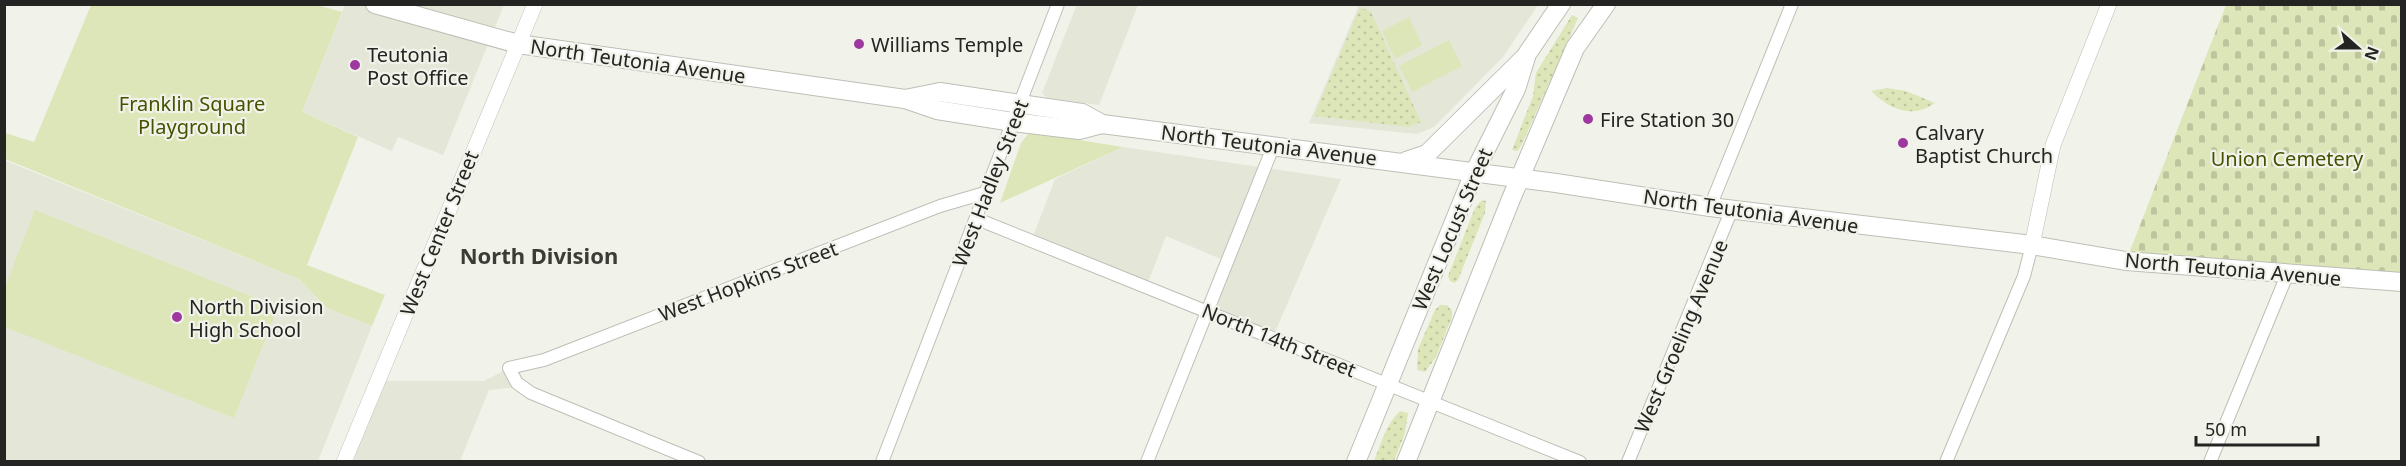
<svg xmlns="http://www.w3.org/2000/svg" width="2406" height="466" font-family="'Noto Sans',sans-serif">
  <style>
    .built { fill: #e4e7d7 }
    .grass { fill: url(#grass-dots) }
    .cemetery { fill: url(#cemetery-stones) }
    .park { fill: #dce6b8 }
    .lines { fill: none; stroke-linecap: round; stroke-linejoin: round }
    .minor-casing { stroke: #bdbfb6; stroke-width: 14 }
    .tertiary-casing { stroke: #bdbfb6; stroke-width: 16 }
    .secondary-casing { stroke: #bdbfb6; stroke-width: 20 }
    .minor { stroke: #fff; stroke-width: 12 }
    .tertiary { stroke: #fff; stroke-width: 15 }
    .secondary { stroke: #fff; stroke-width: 18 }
    .poi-dot { fill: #9d399e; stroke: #f1f3ea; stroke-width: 2 }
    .labels { text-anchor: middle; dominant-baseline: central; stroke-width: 4.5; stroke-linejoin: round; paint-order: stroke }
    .poi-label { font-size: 20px; fill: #242522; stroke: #f1f3ea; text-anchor: start }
    .street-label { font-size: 20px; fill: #242522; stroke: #f1f3ea }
    .park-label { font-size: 20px; fill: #475100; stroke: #f1f3ea }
    .quarter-label { font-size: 22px; font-weight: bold; fill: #3b3c36; stroke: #f1f3ea }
  </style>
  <defs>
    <pattern id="grass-dots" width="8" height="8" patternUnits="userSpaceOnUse" patternTransform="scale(1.5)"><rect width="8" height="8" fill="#dce6b8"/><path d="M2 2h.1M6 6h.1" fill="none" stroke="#bdc59e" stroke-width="1.8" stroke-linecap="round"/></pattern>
    <pattern id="cemetery-stones" width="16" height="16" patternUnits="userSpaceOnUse" patternTransform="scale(1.5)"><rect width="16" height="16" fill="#dce6b8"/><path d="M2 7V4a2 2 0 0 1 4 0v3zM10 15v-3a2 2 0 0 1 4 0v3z" fill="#bdc59e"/></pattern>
  </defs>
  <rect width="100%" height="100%" fill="#f1f3ea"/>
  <g class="built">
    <polygon points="1077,4 1138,5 1099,105 1047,98 1042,93"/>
    <polygon points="345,5 504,5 443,155 398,137 392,151 302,112"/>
    <polygon points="1359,5 1538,5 1503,57 1434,127 1417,134 1309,123"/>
    <polygon points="1123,147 1341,179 1273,337 1209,311 1228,262 1166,236 1146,288 1032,239 1055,179"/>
    <polygon points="4,160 299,279 327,308 372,326 318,461 5,461"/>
    <polygon points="509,368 521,387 489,390 460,461 344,462 378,381 484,381"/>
  </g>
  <g class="grass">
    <polygon points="1360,7 1371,12 1421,122 1409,127 1314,116"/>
    <polygon points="1572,15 1578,18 1523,142 1518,151 1512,150 1533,96 1536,73"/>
    <path d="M1887,88L1906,91L1935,103C1912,119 1890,110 1871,91Z"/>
    <polygon points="1482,200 1486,201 1485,213 1458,280 1454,283 1450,281 1448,276 1475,208"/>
    <polygon points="1440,305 1447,305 1452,311 1452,317 1436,357 1425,372 1417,370 1418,349 1435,310"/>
    <path d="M1400,411L1408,413L1405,433L1394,461H1374C1381,444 1386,424 1400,411Z"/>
  </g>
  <polygon class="cemetery" points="2226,5 2401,5 2401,282 2126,261"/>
  <g class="park">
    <polygon points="317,5 342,12 302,112 358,137 307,265 385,295 372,326 327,308 299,279 5,159 5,133 34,142 91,5"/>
    <polygon points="1409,17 1422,45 1395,59 1382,31"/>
    <polygon points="1449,40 1462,66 1412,92 1399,66"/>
    <polygon points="1028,134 1041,134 1123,147 1000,203 1021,143"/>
    <polygon points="35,210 278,307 234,418 5,327 5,287"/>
  </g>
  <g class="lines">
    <g class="minor-casing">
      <g id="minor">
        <polyline points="1710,207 1792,4"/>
        <polyline points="977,219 1580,462"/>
        <polyline points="699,462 531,393 517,383 509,368 544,360 940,206 988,192"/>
        <polyline points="882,462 1058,4"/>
        <polyline points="1147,462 1273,147"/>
        <polyline points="1628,462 1732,209"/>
        <polyline points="1946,462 2024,276 2032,245"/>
        <polyline points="2210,462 2287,275"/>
      </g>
    </g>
    <g class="tertiary-casing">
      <g id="tertiary">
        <polyline points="2032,245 2053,145 2109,4"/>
        <polyline points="344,462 535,4"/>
      </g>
    </g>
    <g class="secondary-casing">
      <g id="secondary">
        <polyline points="375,4 518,44 905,99 937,110 1013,122 1079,130 1102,124"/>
        <polyline points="905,99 940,92 1082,113 1102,124 1556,183 1710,207 2032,245 2126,261 2402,282"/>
        <polyline points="1406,161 1427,154 1524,58"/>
        <polyline points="1356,462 1474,173 1516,89 1527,54 1561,4"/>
        <polyline points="1406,462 1511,199 1575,48 1606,4"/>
      </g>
    </g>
    <use href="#minor" class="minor"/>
    <use href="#tertiary" class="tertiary"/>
    <use href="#secondary" class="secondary"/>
  </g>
  <g class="poi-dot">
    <circle cx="859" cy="44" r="6"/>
    <circle cx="355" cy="65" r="6"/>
    <circle cx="1588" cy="119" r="6"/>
    <circle cx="1903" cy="143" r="6"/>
    <circle cx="177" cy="317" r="6"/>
  </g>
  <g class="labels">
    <g class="poi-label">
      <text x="871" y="44">Williams Temple</text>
      <text x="367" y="54">Teutonia<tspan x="367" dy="23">Post Office</tspan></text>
      <text x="1600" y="119">Fire Station 30</text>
      <text x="1915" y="132">Calvary<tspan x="1915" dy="23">Baptist Church</tspan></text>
      <text x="189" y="306">North Division<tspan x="189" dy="23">High School</tspan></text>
    </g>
    <g class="street-label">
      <text transform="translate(638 61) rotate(8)">North Teutonia Avenue</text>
      <text transform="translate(1269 145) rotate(7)">North Teutonia Avenue</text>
      <text transform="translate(990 183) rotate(-69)">West Hadley Street</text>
      <text transform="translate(1751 211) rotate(8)">North Teutonia Avenue</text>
      <text transform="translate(1452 229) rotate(-67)">West Locust Street</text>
      <text transform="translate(439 233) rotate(-68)">West Center Street</text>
      <text transform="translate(2233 269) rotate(5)">North Teutonia Avenue</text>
      <text transform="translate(748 281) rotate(-21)">West Hopkins Street</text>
      <text transform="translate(1681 336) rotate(-67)">West Groeling Avenue</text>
      <text transform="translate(1279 340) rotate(22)">North 14th Street</text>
    </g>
    <g class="park-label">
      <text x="192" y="103">Franklin Square<tspan x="192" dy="23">Playground</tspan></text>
      <text x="2287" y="158">Union Cemetery</text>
    </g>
    <g class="quarter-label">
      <text x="539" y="255">North Division</text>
    </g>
  </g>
  <rect width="2406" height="466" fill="none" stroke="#242522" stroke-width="12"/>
  <g transform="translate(2358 48) rotate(111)" stroke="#f1f3ea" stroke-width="4.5" paint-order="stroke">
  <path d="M0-4.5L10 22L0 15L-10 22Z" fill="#242522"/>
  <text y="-9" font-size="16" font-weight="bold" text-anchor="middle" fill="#242522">N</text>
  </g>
  <path d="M2196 436v9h122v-9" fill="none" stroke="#242522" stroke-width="3"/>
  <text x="2205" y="436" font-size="18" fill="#242522" stroke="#f1f3ea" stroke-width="4.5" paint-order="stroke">50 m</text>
</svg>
